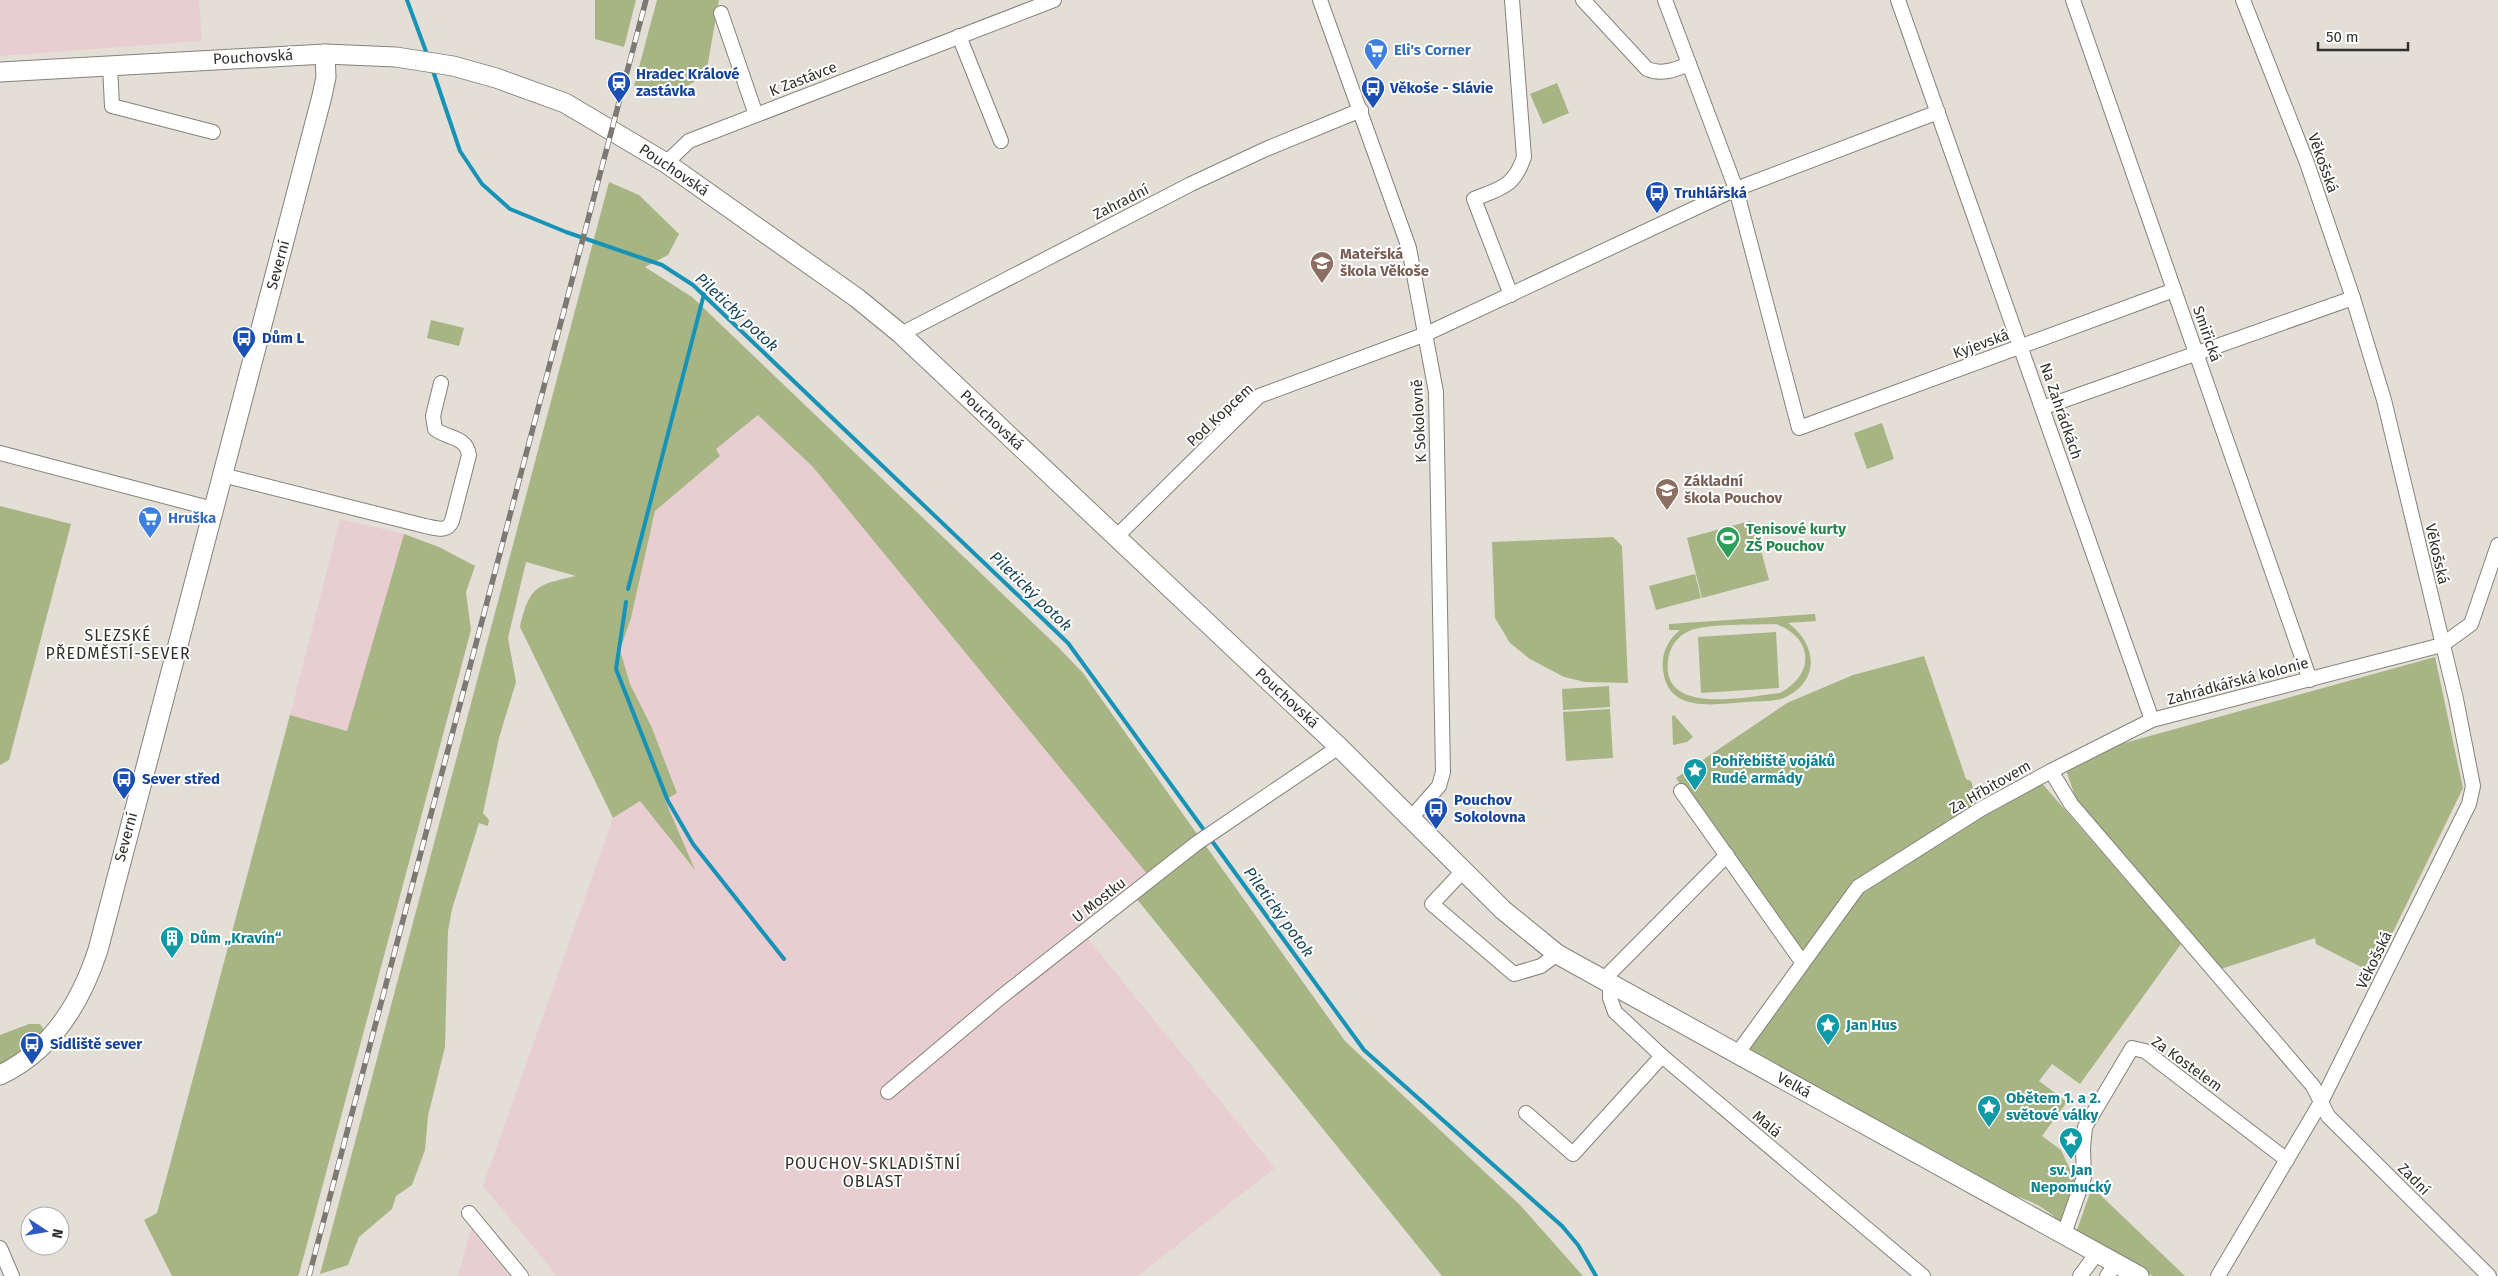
<svg xmlns="http://www.w3.org/2000/svg" width="2498" height="1276" font-family="'Fira Sans',sans-serif">
  <style>
    .industrial { fill: #e9ced1 }
    .green { fill: #a7b484; fill-rule: evenodd }
    .lines { fill: none; stroke-linecap: round; stroke-linejoin: round }
    .stream { stroke: #1793b7; stroke-width: 4 }
    .street-casing { stroke: #858279; stroke-width: 16 }
    .secondary-casing { stroke: #858279; stroke-width: 21 }
    .street { stroke: #fff; stroke-width: 14 }
    .secondary { stroke: #fff; stroke-width: 19 }
    .rail-casing { stroke: #7c7973; stroke-width: 5.5 }
    .rail { stroke: #fff; stroke-width: 4; stroke-dasharray: 11; stroke-linecap: butt }
    .labels { text-anchor: middle; dominant-baseline: central; stroke-width: 4; stroke-linejoin: round; paint-order: stroke }
    .shop-label { font-size: 15px; font-weight: bold; fill: #366cbe; stroke: #fff; text-anchor: start }
    .street-label { font-size: 15px; fill: #32302c; stroke: #fff }
    .transit-label { font-size: 15px; font-weight: bold; fill: #164399; stroke: #fff; text-anchor: start }
    .education-label { font-size: 15px; font-weight: bold; fill: #785e54; stroke: #fff; text-anchor: start }
    .leisure-label { font-size: 15px; font-weight: bold; fill: #27864d; stroke: #fff; text-anchor: start }
    .culture-label { font-size: 15px; font-weight: bold; fill: #0d838f; stroke: #fff; text-anchor: start }
    .water-label { font-size: 16px; font-style: italic; fill: #194858; stroke: #fff }
    .neighbourhood-label { font-size: 16px; letter-spacing: 1px; fill: #32302c; stroke: #fff }
  </style>
  <rect width="100%" height="100%" fill="#e3dfd6"/>
  <g class="industrial">
    <polygon points="0,0 199,0 202,41 0,56"/>
    <polygon points="758,415 813,467 1148,875 1080,929 1275,1168 1138,1276 557,1276 483,1186 613,818 640,801 693,868 665,799 677,792 652,728 630,684 620,650 631,618 655,511 720,456 715,449"/>
    <polygon points="340,519 404,534 347,731 290,715"/>
    <polygon points="471,1228 509,1276 458,1276"/>
  </g>
  <g class="green">
    <polygon points="595,0 636,0 624,47 595,39"/>
    <polygon points="657,0 719,0 706,74 673,95 634,86"/>
    <polygon points="1557,83 1569,113 1543,124 1530,94"/>
    <path d="M609,182L639,195L679,234L668,255L645,267L692,297L1058,647L1083,673L1197,834L1148,875L813,467L758,415L716,449L720,456L655,511L631,618L620,650L630,684L652,728L677,793L665,800L695,870L640,801L613,818L520,627C530,585 537,585 576,576L526,562L508,638L516,682L499,738L483,813L489,820L488,826L479,823L452,909L448,931L445,1047L428,1116L425,1150L412,1185L396,1196L392,1209L359,1237L348,1265L320,1274Z"/>
    <polygon points="431,320 464,328 459,346 427,338"/>
    <polygon points="1882,423 1894,459 1867,469 1854,433"/>
    <polygon points="0,506 71,524 9,760 0,765"/>
    <polygon points="1750,521 1754,524 1769,580 1702,598 1687,538"/>
    <polygon points="404,534 439,547 475,566 466,592 471,630 299,1274 298,1276 172,1276 144,1220 157,1213 290,715 347,731"/>
    <polygon points="1613,537 1622,546 1628,683 1585,682 1564,677 1530,659 1510,643 1495,618 1492,542"/>
    <polygon points="1695,574 1701,598 1656,610 1649,586"/>
    <path d="M1815,614L1816,621L1788,623C1817,644 1821,681 1784,698C1774,702 1758,701 1746,702C1715,704 1668,714 1663,670C1661,653 1668,640 1680,630H1669V624ZM1776,624C1814,638 1815,675 1780,693C1749,696 1661,717 1668,661C1669,648 1677,636 1689,631C1707,623 1755,625 1776,624Z"/>
    <polygon points="1776,632 1779,688 1701,693 1698,637"/>
    <polygon points="1924,656 1966,779 1971,781 1978,803 1952,820 1950,819 1946,821 1948,826 1849,888 1803,950 1797,950 1676,778 1787,703 1853,675"/>
    <polygon points="2435,657 2463,788 2373,973 2316,944 2315,938 2221,969 2080,811 2066,770 2110,747"/>
    <polygon points="1609,686 1610,707 1563,710 1562,689"/>
    <polygon points="1610,709 1613,758 1566,761 1563,712"/>
    <polygon points="1674,715 1693,737 1687,742 1673,745 1672,716"/>
    <path d="M2040,781L2181,944L2080,1084L2052,1064L2039,1081L2067,1102L2042,1136L2061,1150L2075,1180L2060,1222C2044,1206 2026,1198 2004,1193L1750,1052L1752,1042L1862,890Z"/>
    <polygon points="1203,842 1345,1041 1520,1205 1583,1276 1442,1276 1136,898"/>
    <polygon points="29,1024 40,1024 44,1030 22,1051 0,1065 0,1035"/>
    <polygon points="2092,1187 2185,1276 2153,1276 2076,1233"/>
  </g>
  <g class="lines">
    <g class="stream">
      <polyline points="407,0 428,57"/>
      <polyline points="432,68 460,151 482,184 510,209 566,232 662,265 693,285 1068,643 1364,1050 1562,1226 1578,1245 1596,1276"/>
      <polyline points="628,589 704,294"/>
      <polyline points="626,602 616,669 668,801 693,844 784,959"/>
    </g>
    <g class="street-casing">
      <g id="street">
        <polyline points="1320,0 1409,248 1436,392 1443,772 1439,786 1411,818"/>
        <path d="M1583,0L1647,69C1661,75 1675,70 1689,64"/>
        <polyline points="1665,0 1736,189 1799,428 2174,290"/>
        <polyline points="1898,0 2152,720"/>
        <polyline points="2073,0 2310,680"/>
        <polyline points="721,13 756,115"/>
        <polyline points="959,36 1001,141"/>
        <polyline points="110,66 112,106 213,132"/>
        <polyline points="666,163 689,141 1054,0"/>
        <path d="M1511,295L1474,199C1501,188 1514,187 1524,157L1512,0"/>
        <polyline points="901,334 1191,184 1266,149 1361,110"/>
        <polyline points="2042,408 2353,298"/>
        <polyline points="0,453 213,509"/>
        <path d="M222,475L425,526C436,528 447,533 452,521L469,455C466,436 448,439 435,429L433,416L441,383"/>
        <polyline points="1116,537 1259,396 1426,334 1736,189 1938,112"/>
        <polyline points="2051,771 2071,804 2313,1086 2328,1116 2489,1276"/>
        <polyline points="1681,791 1802,962"/>
        <polyline points="1463,871 1432,904 1514,974 1541,966 1557,954"/>
        <polyline points="1603,980 1727,855"/>
        <polyline points="1610,984 1610,998 1615,1012 1662,1056 1923,1276"/>
        <polyline points="1737,1054 1858,887 1981,809 2051,771 2152,720 2442,645 2471,624 2498,545"/>
        <polyline points="888,1092 1001,997 1197,843 1339,747"/>
        <polyline points="1526,1113 1573,1154 1662,1056"/>
        <polyline points="469,1213 521,1276"/>
        <polyline points="2064,1234 2084,1177 2083,1148 2085,1127 2132,1048 2145,1051 2287,1160"/>
        <polyline points="0,1248 12,1276"/>
        <polyline points="2080,1276 2097,1253"/>
        <polyline points="2107,1276 2116,1264"/>
        <polyline points="2218,1276 2321,1102 2469,804 2473,786 2456,699 2384,400 2353,298 2307,163 2243,0"/>
      </g>
    </g>
    <g class="secondary-casing">
      <g id="secondary">
        <polyline points="0,72 325,54 396,57 453,66 496,78 565,103 666,163 857,298 901,334 1339,747 1503,910 1557,954 2139,1276"/>
        <path d="M0,1075C51,1051 81,1002 98,950L322,96L326,77L325,54"/>
      </g>
    </g>
    <use href="#street" class="street"/>
    <use href="#secondary" class="secondary"/>
    <g class="rail-casing">
      <polyline id="rail" points="309,1276 646,0"/>
    </g>
    <use href="#rail" class="rail"/>
  </g>
  <defs>
    <g id="supermarket-pin" transform="scale(1.25)"><path d="M0 17L-7.5 6A9.5 9.5 0 1 1 7.5 6Z" fill="#3f7fe0" stroke="#fff"/><path d="M-6-5.5h2.5l.6 2H6L4.5 2H-2.5L-4.4-4H-6ZM-1.5 3.2a1.3 1.3 0 1 0 .1 0ZM3 3.2a1.3 1.3 0 1 0 .1 0Z" fill="#fff"/></g>
    <g id="station-pin" transform="scale(1.25)"><path d="M0 17L-7.5 6A9.5 9.5 0 1 1 7.5 6Z" fill="#1a4fb4" stroke="#fff"/><path d="M-3-6H3Q5-6 5-4V2Q5 4 3 4L4.5 6H3L1.5 4h-3L-3 6H-4.5L-3 4Q-5 4-5 2V-4Q-5-6-3-6ZM-3.5-4v3h7v-3ZM-3.5 1v1.5H-2V1ZM2 1v1.5H3.5V1Z" fill="#fff"/></g>
    <g id="bus-pin" transform="scale(1.25)"><path d="M0 17L-7.5 6A9.5 9.5 0 1 1 7.5 6Z" fill="#1a4fb4" stroke="#fff"/><path d="M-5-6H5V4H4V6H2V4H-2V6H-4V4H-5ZM-3.5-4V0h7V-4ZM-3.5 1.2v1.5H-2V1.2ZM2 1.2v1.5H3.5V1.2Z" fill="#fff"/></g>
    <g id="school-pin" transform="scale(1.25)"><path d="M0 17L-7.5 6A9.5 9.5 0 1 1 7.5 6Z" fill="#8d6e63" stroke="#fff"/><path d="M0-5L7-2L0 1L-7-2ZM-4 1L0 2.5L4 1V4Q0 6-4 4Z" fill="#fff"/></g>
    <g id="stadium-pin" transform="scale(1.25)"><path d="M0 17L-7.5 6A9.5 9.5 0 1 1 7.5 6Z" fill="#2e9e5b" stroke="#fff"/><path d="M0-5a6.5 5 0 1 0 0 10a6.5 5 0 1 0 0-10ZM-3.5-1.8h7v3.6h-7Z" fill="#fff"/></g>
    <g id="sight-pin" transform="scale(1.25)"><path d="M0 17L-7.5 6A9.5 9.5 0 1 1 7.5 6Z" fill="#0f9aa8" stroke="#fff"/><path d="M0-6L1.8-2.2L6-1.7L2.9 1.2L3.7 5.4L0 3.3L-3.7 5.4L-2.9 1.2L-6-1.7L-1.8-2.2Z" fill="#fff"/></g>
    <g id="building-pin" transform="scale(1.25)"><path d="M0 17L-7.5 6A9.5 9.5 0 1 1 7.5 6Z" fill="#0f9aa8" stroke="#fff"/><path d="M-4-6H4V6H1V3H-1V6H-4ZM-2.5-4.3h1.7v1.8h-1.7ZM.8-4.3h1.7v1.8H.8ZM-2.5-1h1.7V.8h-1.7ZM.8-1h1.7V.8H.8Z" fill="#fff"/></g>
  </defs>
  <g fill-rule="evenodd">
    <use href="#supermarket-pin" x="1376" y="50"/>
    <use href="#station-pin" x="619" y="83"/>
    <use href="#bus-pin" x="1373" y="88"/>
    <use href="#bus-pin" x="1657" y="193"/>
    <use href="#school-pin" x="1322" y="263"/>
    <use href="#bus-pin" x="244" y="338"/>
    <use href="#school-pin" x="1667" y="490"/>
    <use href="#supermarket-pin" x="150" y="518"/>
    <use href="#stadium-pin" x="1728" y="538"/>
    <use href="#sight-pin" x="1695" y="770"/>
    <use href="#bus-pin" x="124" y="779"/>
    <use href="#bus-pin" x="1436" y="809"/>
    <use href="#building-pin" x="172" y="938"/>
    <use href="#sight-pin" x="1828" y="1025"/>
    <use href="#bus-pin" x="32" y="1044"/>
    <use href="#sight-pin" x="1989" y="1107"/>
    <use href="#sight-pin" x="2071" y="1139"/>
  </g>
  <g class="labels">
    <g class="shop-label">
      <text x="1394" y="50">Eli's Corner</text>
      <text x="168" y="518">Hruška</text>
    </g>
    <g class="street-label">
      <text transform="translate(253 57) rotate(-3)">Pouchovská</text>
      <text transform="translate(803 79) rotate(-21)">K Zastávce</text>
      <text transform="translate(2323 163) rotate(70)">Věkošská</text>
      <text transform="translate(674 170) rotate(34)">Pouchovská</text>
      <text transform="translate(1121 202) rotate(-27)">Zahradní</text>
      <text transform="translate(278 265) rotate(-75)">Severní</text>
      <text transform="translate(2207 334) rotate(71)">Smiřická</text>
      <text transform="translate(1981 344) rotate(-20)">Kyjevská</text>
      <text transform="translate(2061 411) rotate(71)">Na Zahrádkách</text>
      <text transform="translate(1220 415) rotate(-43)">Pod Kopcem</text>
      <text transform="translate(992 420) rotate(43)">Pouchovská</text>
      <text transform="translate(1419 421) rotate(-93)">K Sokolovně</text>
      <text transform="translate(2437 554) rotate(77)">Věkošská</text>
      <text transform="translate(2238 681) rotate(-15)">Zahrádkářská kolonie</text>
      <text transform="translate(1287 698) rotate(43)">Pouchovská</text>
      <text transform="translate(1990 787) rotate(-30)">Za Hřbitovem</text>
      <text transform="translate(126 837) rotate(-75)">Severní</text>
      <text transform="translate(1099 900) rotate(-38)">U Mostku</text>
      <text transform="translate(2374 960) rotate(-64)">Věkošská</text>
      <text transform="translate(2187 1064) rotate(36)">Za Kostelem</text>
      <text transform="translate(1794 1085) rotate(29)">Velká</text>
      <text transform="translate(1767 1124) rotate(40)">Malá</text>
      <text transform="translate(2414 1179) rotate(45)">Zadní</text>
    </g>
    <g class="transit-label">
      <text x="636" y="74">Hradec Králové<tspan x="636" dy="17">zastávka</tspan></text>
      <text x="1390" y="88">Věkoše - Slávie</text>
      <text x="1674" y="193">Truhlářská</text>
      <text x="262" y="338">Dům L</text>
      <text x="142" y="779">Sever střed</text>
      <text x="1454" y="800">Pouchov<tspan x="1454" dy="17">Sokolovna</tspan></text>
      <text x="50" y="1044">Sídliště sever</text>
    </g>
    <g class="education-label">
      <text x="1340" y="254">Mateřská<tspan x="1340" dy="17">škola Věkoše</tspan></text>
      <text x="1684" y="481">Základní<tspan x="1684" dy="17">škola Pouchov</tspan></text>
    </g>
    <g class="leisure-label">
      <text x="1746" y="529">Tenisové kurty<tspan x="1746" dy="17">ZŠ Pouchov</tspan></text>
    </g>
    <g class="culture-label">
      <text x="1712" y="761">Pohřebiště vojáků<tspan x="1712" dy="17">Rudé armády</tspan></text>
      <text x="190" y="938">Dům „Kravín“</text>
      <text x="1846" y="1025">Jan Hus</text>
      <text x="2006" y="1098">Obětem 1. a 2.<tspan x="2006" dy="17">světové války</tspan></text>
      <text x="2071" y="1170" text-anchor="middle">sv. Jan<tspan x="2071" dy="17">Nepomucký</tspan></text>
    </g>
    <g class="water-label">
      <text transform="translate(737 312) rotate(43)">Piletický potok</text>
      <text transform="translate(1031 591) rotate(44)">Piletický potok</text>
      <text transform="translate(1279 912) rotate(54)">Piletický potok</text>
    </g>
    <g class="neighbourhood-label">
      <text x="118" y="635">SLEZSKÉ<tspan x="118" dy="18">PŘEDMĚSTÍ-SEVER</tspan></text>
      <text x="873" y="1163">POUCHOV-SKLADIŠTNÍ<tspan x="873" dy="18">OBLAST</tspan></text>
    </g>
  </g>
  <g transform="translate(45 1231) rotate(102)"><circle r="24" fill="#ffffff" stroke="#adacab"/>
  <path d="M0-4L9 19L0 12L-9 19Z" fill="#3057c6"/>
  <text y="-8" font-size="14" font-weight="bold" text-anchor="middle" fill="#32302c">N</text>
  </g>
  <path d="M2318 42v8h90v-8" fill="none" stroke="#32302c" stroke-width="2.5"/>
  <text x="2326" y="42" font-size="15" fill="#32302c" stroke="#ffffff" stroke-width="4" paint-order="stroke">50 m</text>
</svg>
